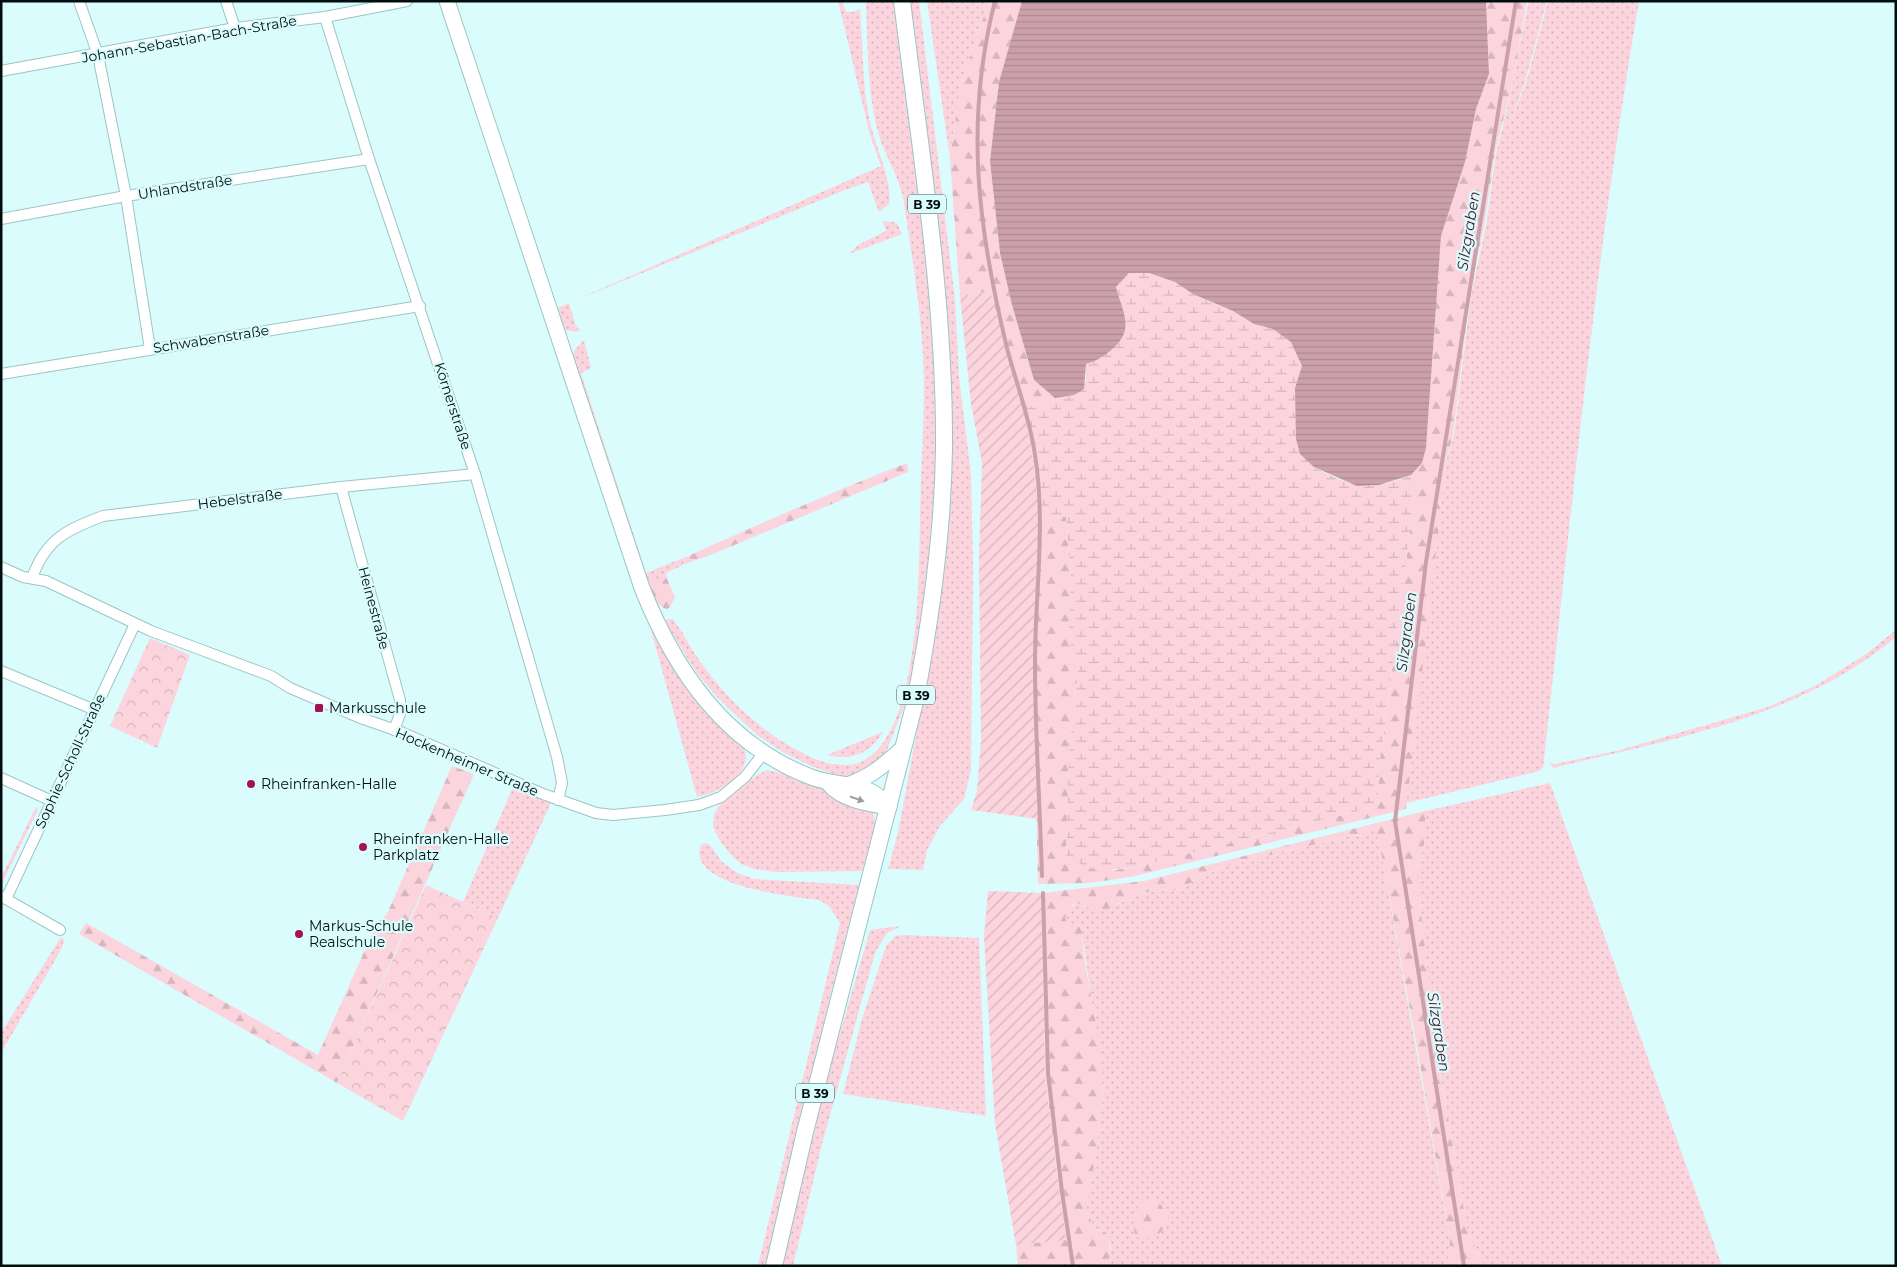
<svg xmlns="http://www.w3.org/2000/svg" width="1897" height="1267" font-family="Montserrat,sans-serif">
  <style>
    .grass { fill: url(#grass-dots) }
    .forest { fill: url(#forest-firs) }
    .wetland { fill: url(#wetland-marsh) }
    .park { fill: url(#park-crowns) }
    .garden { fill: url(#garden-furrows) }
    .water { fill: url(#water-rules) }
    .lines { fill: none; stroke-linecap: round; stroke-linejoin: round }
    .stream { stroke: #cca0ab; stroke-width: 4 }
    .street-casing { stroke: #9bc5c7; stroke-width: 12 }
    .secondary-casing { stroke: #9bc5c7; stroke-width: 17 }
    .primary-casing { stroke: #9bc5c7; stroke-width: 18 }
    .street { stroke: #fff; stroke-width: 10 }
    .secondary { stroke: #fff; stroke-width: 15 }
    .primary { stroke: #fff; stroke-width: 16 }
    .oneway { fill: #999f9f }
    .poi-dot { fill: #a41254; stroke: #dafcfd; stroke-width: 2 }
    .labels { text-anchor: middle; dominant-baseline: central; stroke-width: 4.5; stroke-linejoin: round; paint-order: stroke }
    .shield { fill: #dafcfd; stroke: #425556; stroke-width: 1 }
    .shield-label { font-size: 12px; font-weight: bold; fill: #010e0f }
    .street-label { font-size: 14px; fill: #010e0f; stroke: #dafcfd }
    .poi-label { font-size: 14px; fill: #010e0f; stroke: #dafcfd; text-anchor: start }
    .water-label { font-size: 15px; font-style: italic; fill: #4e172a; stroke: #dafcfd }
  </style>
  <defs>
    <pattern id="grass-dots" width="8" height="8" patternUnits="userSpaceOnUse" patternTransform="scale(1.25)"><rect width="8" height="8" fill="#fcd4de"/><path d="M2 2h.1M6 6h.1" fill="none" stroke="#d6b5bd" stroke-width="1.8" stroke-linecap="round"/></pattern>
    <pattern id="forest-firs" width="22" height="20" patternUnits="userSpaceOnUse" patternTransform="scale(1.25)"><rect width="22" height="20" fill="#fcd4de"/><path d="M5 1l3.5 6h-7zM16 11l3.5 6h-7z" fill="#d6b5bd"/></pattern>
    <pattern id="wetland-marsh" width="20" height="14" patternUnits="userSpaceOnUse" patternTransform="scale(1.25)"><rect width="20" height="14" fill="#fcd4de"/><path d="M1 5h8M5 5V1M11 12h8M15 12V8" fill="none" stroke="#d6b5bd"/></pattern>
    <pattern id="park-crowns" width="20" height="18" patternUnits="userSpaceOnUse" patternTransform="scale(1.25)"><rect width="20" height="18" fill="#fcd4de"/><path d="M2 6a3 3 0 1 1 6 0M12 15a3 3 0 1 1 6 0" fill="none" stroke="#d6b5bd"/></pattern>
    <pattern id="garden-furrows" width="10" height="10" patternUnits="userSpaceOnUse" patternTransform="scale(1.25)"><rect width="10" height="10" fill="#fcd4de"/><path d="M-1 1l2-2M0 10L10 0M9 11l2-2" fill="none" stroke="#d6b5bd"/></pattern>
    <pattern id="water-rules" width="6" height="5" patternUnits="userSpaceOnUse" patternTransform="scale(1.25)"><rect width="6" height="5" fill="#cca0ab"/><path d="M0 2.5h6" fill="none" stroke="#ad8992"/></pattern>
  </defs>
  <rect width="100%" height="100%" fill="#dafcfd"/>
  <g class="grass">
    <path d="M838,1H842L846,12H853L860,9C863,45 862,82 869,117C874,146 892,175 889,204L879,212L868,182L845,190L569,303L576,327L581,330L577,332L565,330L558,308L569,303L881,166L870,135Z"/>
    <path d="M866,1H896L932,288L937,448L933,522L918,652L906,702L884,757L877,766L850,777L840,776L811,766L783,752L757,735L717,697L696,672L664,620L672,619C683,630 688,645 697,657C724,696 755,727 797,750C808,756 820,762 832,764C841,765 852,766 861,762C921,735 919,571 920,514C921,461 926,408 923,355C920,302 911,249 903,197C898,174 884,155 878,132C867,90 868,44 866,1Z"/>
    <polygon points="910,1 919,1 955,300 959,377 971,475 973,567 971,770 964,799 940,826 927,850 923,870 888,869 898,833 931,655 949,474"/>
    <polygon points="927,1 989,1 960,87 950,158"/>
    <path d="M1529,1H1547L1525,82L1509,125L1526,83L1548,1H1639C1596,252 1572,507 1544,760L1543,768L1539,771L1406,803L1447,458L1454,435L1471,295L1487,221L1496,153L1503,126L1506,125H1503C1514,84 1519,43 1529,1Z"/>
    <polygon points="886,221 897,223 902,234 849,254 858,245 886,231 883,222"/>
    <polygon points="584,340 591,368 581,373 646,573 686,557 683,562 685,564 666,573 667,579 661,578 655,601 660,607 651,596 573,356 574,351"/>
    <path d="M651,630C678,674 706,714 744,748C754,774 718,793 697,797Z"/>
    <path d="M1896,630V637C1800,718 1671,739 1553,768L1549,761L1553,764L1560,763L1620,750L1768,707L1815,686L1866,654Z"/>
    <path d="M883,732C870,754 851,761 827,755Z"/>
    <path d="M767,770L782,773L871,809C882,828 869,851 862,871L777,872L754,869L741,864L730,854L719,839L713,827L714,815L719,806L757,775Z"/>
    <polygon points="1550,783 1722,1266 1483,1266 1482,1260 1468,1233 1435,1043 1418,883 1418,871 1425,839 1425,811"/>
    <polygon points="513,787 551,803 498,918 463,902"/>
    <polygon points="36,807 38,810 1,885 1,878"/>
    <polygon points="1376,823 1450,1242 1448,1266 1107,1266 1111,1248 1107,1233 1095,1229 1086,1210 1095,1160 1104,1088 1081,925 1067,923 1065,917 1068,909 1077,903 1085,907 1119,904 1126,899 1146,892 1176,890 1222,867 1353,835 1361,836"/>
    <path d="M705,843L710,845L721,861L737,873L754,879L859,885L828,1005L768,1266H758L840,923L829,906L819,900C795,897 685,886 701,845Z"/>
    <polygon points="901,926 887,933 875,953 822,1144 793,1266 781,1266 824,1088 870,930"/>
    <polygon points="904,935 979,938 986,1116 843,1094 862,1019 886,946 895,936"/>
    <polygon points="61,937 64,940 62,948 1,1053 1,1033"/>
  </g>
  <g class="forest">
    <polygon points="989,1 1022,1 999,82 990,161 1000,253 1012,305 1034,380 1055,398 1024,409 990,291 960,296 950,158 960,87"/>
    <polygon points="1486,1 1527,1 1513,81 1495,153 1485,221 1470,295 1453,435 1447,457 1438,454 1447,458 1406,809 1135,876 1090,883 1038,884 1033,664 1039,516 1066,516 1071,579 1069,639 1078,671 1069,753 1066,858 1115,870 1135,867 1378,806 1379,770 1414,501 1411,475 1422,463 1426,448 1441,236 1465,162 1476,109 1489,74"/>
    <path d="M907,463L908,472L713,554L685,564L683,562L686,557C759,524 832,492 907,463Z"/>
    <path d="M661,578L667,579L675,597L670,607L667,609C654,605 652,593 648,581Z"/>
    <polygon points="452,766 474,774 337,1083 79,934 86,923 318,1055 377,923 387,914"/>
    <path d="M1425,811V839L1418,871V883L1435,1043L1468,1233L1482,1260L1483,1266H1448L1450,1242L1417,1047L1376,825L1367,836L1353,835L1222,867L1176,890L1146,892L1126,899L1106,910L1096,911L1077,903L1072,905L1065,917L1067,923L1081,925L1084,956L1101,1053L1104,1088L1095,1160L1086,1210L1095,1229L1107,1233C1110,1246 1112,1253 1107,1266H1018L1016,1245L1066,1239L1045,1078L1042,893L1144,881Z"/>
    <path d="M1155,1197L1168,1215C1167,1233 1153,1241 1136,1237C1130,1220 1135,1199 1155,1197Z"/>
  </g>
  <path class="wetland" d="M1129,273H1149L1175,282L1193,294L1233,311L1254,324L1273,329L1292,342L1302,366L1295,388L1314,467C1353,488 1369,492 1411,475L1414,501L1379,770L1378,806L1135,867L1098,871L1066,858L1069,753L1078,671L1069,639L1071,579L1066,517L1039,516L1034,467L1024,409L1055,398L1074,395L1086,381V364L1125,320L1116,287Z"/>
  <g class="park">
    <polygon points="150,638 190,655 157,748 110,726"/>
    <polygon points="426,885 498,918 403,1121 337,1083"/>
  </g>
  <g class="garden">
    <polygon points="990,291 1024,409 1034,467 1039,516 1033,664 1038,819 971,810 977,791 981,740 979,557 982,463 971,404 960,296"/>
    <polygon points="988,891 1042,893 1045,1078 1066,1240 1016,1245 995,1124 984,937"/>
  </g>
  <path class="water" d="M1022,1H1486L1489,74L1476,109L1465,162L1441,236L1426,448L1422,463L1411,475L1379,485L1357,486L1314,467L1300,454L1296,439L1295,388L1302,366L1291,342L1273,329L1254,324L1233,311L1193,294L1175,282L1149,273H1129L1116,287C1123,314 1136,330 1110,351C1102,357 1096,361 1086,364L1084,389L1074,395L1055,398L1034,380L1012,305L1000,253L990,161L999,82Z"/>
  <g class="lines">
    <g class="stream">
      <path d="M995,1C964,122 978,229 1007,348C1016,383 1030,418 1035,455C1046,524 1035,594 1035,663C1035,734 1040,805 1042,876"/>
      <polyline points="1043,893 1048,1073 1062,1192 1073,1266"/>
      <polyline points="1464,1266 1395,821 1426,562 1516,1"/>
    </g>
    <g class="street-casing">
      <g id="street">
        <polyline points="79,1 98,55 126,196 150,349"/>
        <polyline points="226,1 235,28"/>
        <polyline points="325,17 369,159 475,474 557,757 562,783 558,800"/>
        <polyline points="1,71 235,28 325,17 407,1"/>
        <polyline points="1,219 126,196 369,159"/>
        <polyline points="1,374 420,306"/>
        <polyline points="341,487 400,700 400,714 394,730"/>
        <polyline points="1,567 23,577 46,581 151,631 271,676 290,688 358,717 401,732 543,794 596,813 613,815 665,810 699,805 721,797 745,777 763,754"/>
        <path d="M32,578C46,539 66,530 103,516L341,487L475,474"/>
        <polyline points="1,671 95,710"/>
        <polyline points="1,778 52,801"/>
        <polyline points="1,896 60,930"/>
        <polyline points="6,899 135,624"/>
      </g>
    </g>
    <g class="secondary-casing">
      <g id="secondary">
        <path d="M447,1L642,588C675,671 725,744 811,777C842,789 866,778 889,807"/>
        <path d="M828,783C841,800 869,804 889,807"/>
        <path d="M850,784C872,776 885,764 902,749"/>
      </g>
    </g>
    <g class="primary-casing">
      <path id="primary" d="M774,1266L805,1132L915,702C931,619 943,533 944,448C945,298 920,149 902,1"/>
    </g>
    <use href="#street" class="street"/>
    <use href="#secondary" class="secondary"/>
    <use href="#primary" class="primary"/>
  </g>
  <defs><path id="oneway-solid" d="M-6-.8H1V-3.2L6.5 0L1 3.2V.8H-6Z" transform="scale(1.25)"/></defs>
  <use class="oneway" href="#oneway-solid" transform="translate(857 799) rotate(19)"/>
  <g class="poi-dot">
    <rect x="314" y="703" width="10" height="10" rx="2.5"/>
    <circle cx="251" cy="784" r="5"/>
    <circle cx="363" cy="847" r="5"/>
    <circle cx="299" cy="934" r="5"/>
  </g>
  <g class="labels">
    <g class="shield">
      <rect x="908" y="194.5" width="38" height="19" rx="4"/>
      <rect x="897" y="685.5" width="38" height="19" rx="4"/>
      <rect x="796" y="1083.5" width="38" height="19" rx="4"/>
    </g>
    <g class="shield-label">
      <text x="927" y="204">B 39</text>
      <text x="916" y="695">B 39</text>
      <text x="815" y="1093">B 39</text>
    </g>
    <g class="street-label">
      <text transform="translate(189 39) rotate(-10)">Johann-Sebastian-Bach-Straße</text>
      <text transform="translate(185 187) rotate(-9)">Uhlandstraße</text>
      <text transform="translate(211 339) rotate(-9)">Schwabenstraße</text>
      <text transform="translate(453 406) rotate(72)">Körnerstraße</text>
      <text transform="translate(240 499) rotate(-7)">Hebelstraße</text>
      <text transform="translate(374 608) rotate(75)">Heinestraße</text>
      <text transform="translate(70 761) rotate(-65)">Sophie-Scholl-Straße</text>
      <text transform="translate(467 762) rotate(23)">Hockenheimer Straße</text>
    </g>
    <g class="poi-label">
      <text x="329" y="708">Markusschule</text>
      <text x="261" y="784">Rheinfranken-Halle</text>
      <text x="373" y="839">Rheinfranken-Halle<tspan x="373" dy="16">Parkplatz</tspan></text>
      <text x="309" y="926">Markus-Schule<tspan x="309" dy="16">Realschule</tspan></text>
    </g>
    <g class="water-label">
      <text transform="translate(1468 231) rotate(-81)">Silzgraben</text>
      <text transform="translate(1406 632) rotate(-83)">Silzgraben</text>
      <text transform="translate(1439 1032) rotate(81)">Silzgraben</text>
    </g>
  </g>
  <rect width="1897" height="1267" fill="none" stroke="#010e0f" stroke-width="5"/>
</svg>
